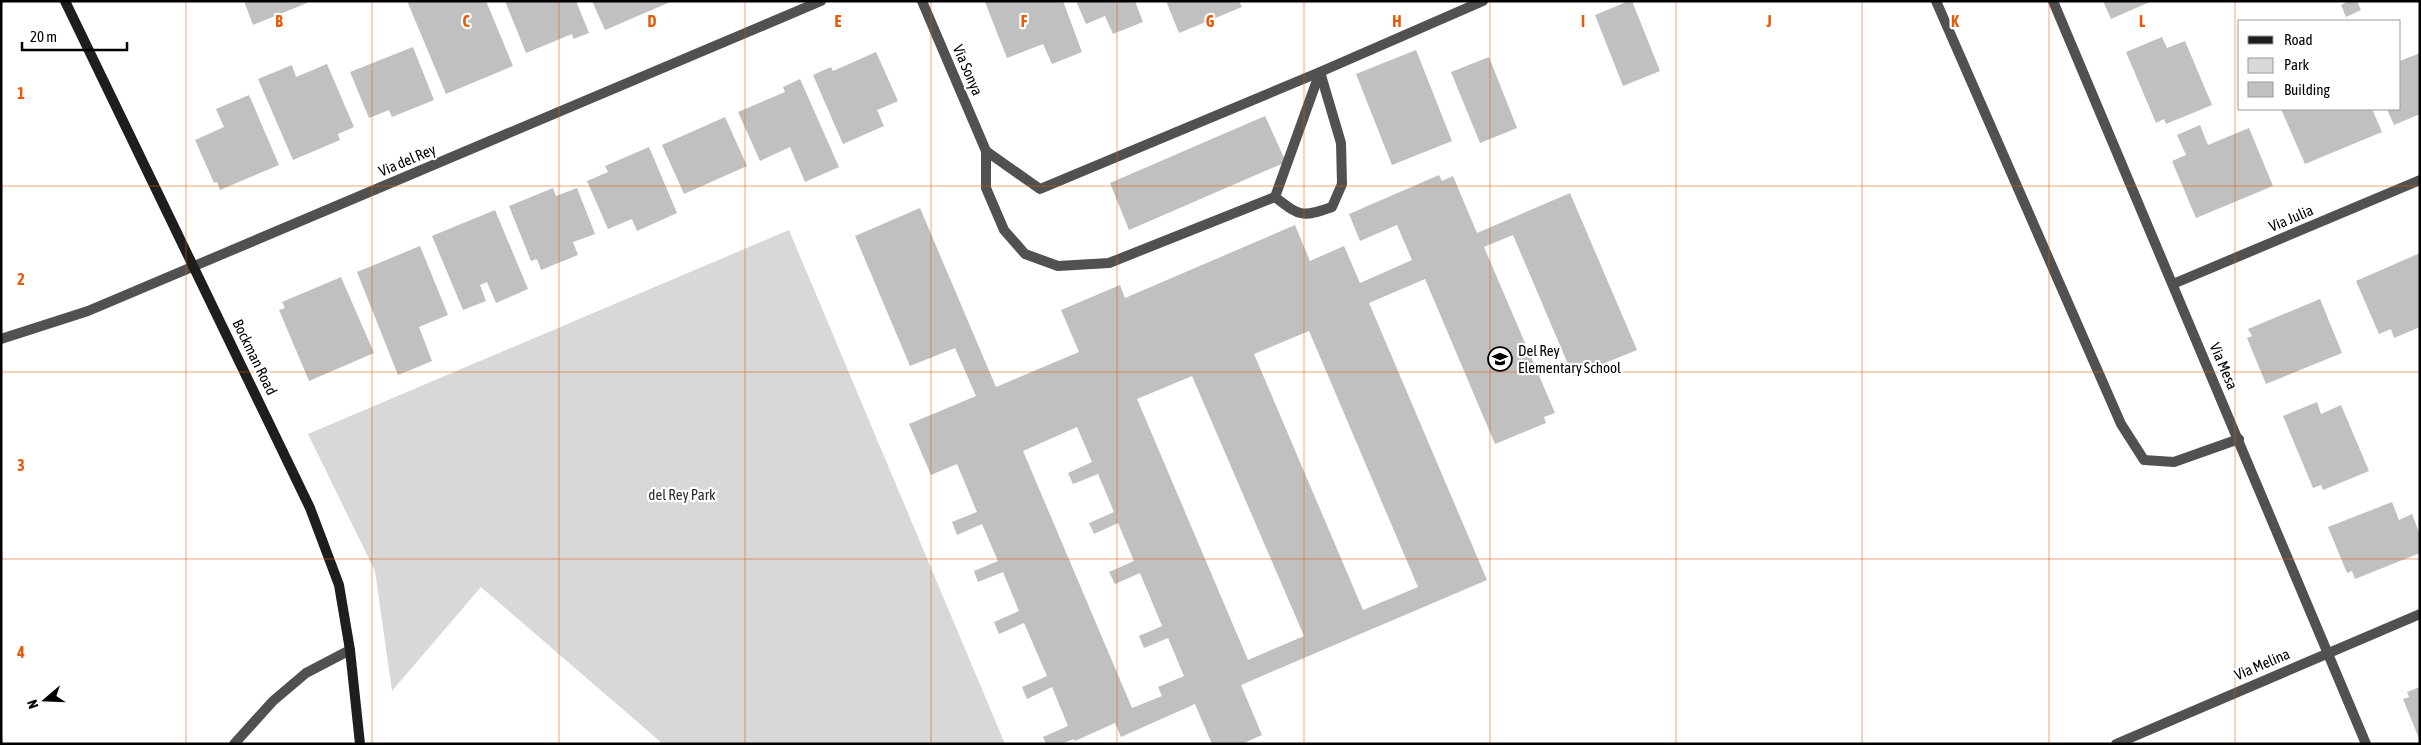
<svg xmlns="http://www.w3.org/2000/svg" width="2421" height="745" font-family="'Asap Condensed',sans-serif">
  <style>
    .green { fill: #d8d8d8 }
    .building { fill: #c0c0c0; fill-rule: evenodd }
    .lines { fill: none; stroke-linecap: round; stroke-linejoin: round }
    .lane { stroke: #515151; stroke-width: 10 }
    .street { stroke: #515151; stroke-width: 10 }
    .secondary { stroke: #1e1e1e; stroke-width: 10 }
    .grid { fill: none; stroke: #e8590c; stroke-width: 1; stroke-opacity: 0.55 }
    .labels { text-anchor: middle; dominant-baseline: central; stroke-width: 4.5; stroke-linejoin: round; paint-order: stroke }
    .street-label { font-size: 15px; fill: #000; stroke: #fff }
    .poi-label { font-size: 15px; fill: #000; stroke: #fff; text-anchor: start }
    .park-label { font-size: 15px; fill: #2f2f2f; stroke: #fff }
    .grid-label { font-size: 16px; text-anchor: middle; font-weight: bold; fill: #e8590c; stroke: #fff; stroke-width: 4.5; stroke-linejoin: round; paint-order: stroke }
  </style>
  <rect width="100%" height="100%" fill="#fff"/>
  <polygon class="green" points="789,230 1005,744 663,744 481,587 392,691 375,571 308,434"/>
  <g class="building">
    <polygon points="244,1 306,1 307,3 253,25"/>
    <polygon points="407,1 486,1 513,66 446,94"/>
    <polygon points="505,1 576,1 589,33 573,39 572,34 526,53"/>
    <polygon points="592,1 667,1 668,3 605,30"/>
    <polygon points="1063,1 1082,52 1052,64 1043,44 1007,58 985,2"/>
    <polygon points="1076,1 1135,1 1143,22 1113,34 1105,16 1086,24"/>
    <polygon points="1166,1 1239,1 1242,7 1179,33"/>
    <polygon points="1629,1 1632,1 1660,71 1623,86 1595,15"/>
    <polygon points="2103,1 2152,1 2111,19"/>
    <polygon points="2349,1 2357,1 2361,10 2346,17 2341,5"/>
    <polygon points="2162,37 2167,48 2185,41 2212,105 2166,124 2164,119 2156,123 2126,52"/>
    <polygon points="413,47 434,100 392,117 389,110 369,118 350,72"/>
    <polygon points="1416,50 1452,141 1392,165 1356,74"/>
    <polygon points="876,52 898,101 877,110 884,126 843,144 813,75 831,67 833,71"/>
    <polygon points="2420,53 2420,114 2394,125 2387,109 2400,109 2400,61"/>
    <polygon points="1489,57 1517,128 1480,143 1451,72"/>
    <polygon points="327,64 354,127 338,134 340,140 293,160 258,79 292,65 296,77"/>
    <polygon points="800,79 839,167 805,182 790,147 760,161 738,112 785,92 783,87"/>
    <polygon points="249,95 279,165 220,190 217,182 214,183 195,140 224,127 216,109"/>
    <polygon points="2281,109 2372,109 2382,132 2305,164"/>
    <polygon points="1265,116 1286,162 1129,230 1110,183"/>
    <polygon points="725,117 747,166 684,194 662,145"/>
    <polygon points="2200,125 2208,145 2249,128 2273,186 2196,218 2172,161 2186,155 2177,135"/>
    <polygon points="649,147 677,213 637,231 632,219 608,229 587,181 608,172 605,166"/>
    <path d="M1439,175L1442,181L1453,176L1477,233L1570,193L1637,350L1573,376L1513,235L1484,247L1555,413L1544,417L1546,423L1495,444L1425,279L1369,303L1487,580L1241,685L1262,735L1242,744H1212L1195,704L1121,737L1115,723L1075,741L1074,739L1061,744H1046L1043,737L1068,726L1052,687L1027,699L1022,687L1047,676L1024,623L999,634L994,622L1019,611L1003,572L978,582L974,571L998,561L982,524L957,535L952,522L977,512L957,464L931,475L909,424L976,396L955,348L910,366L855,236L920,208L996,387L1079,352L1061,310L1120,285L1125,298L1295,225L1310,261L1344,246L1360,283L1412,260L1397,225L1360,241L1349,214ZM1309,331L1418,587L1363,610L1254,354ZM1192,376L1304,636L1248,660L1137,399ZM1077,427L1092,462L1068,473L1073,484L1098,474L1114,512L1089,523L1094,534L1118,523L1134,561L1109,572L1115,584L1140,573L1162,626L1139,636L1144,648L1168,638L1184,676L1158,687L1162,696L1132,708L1023,451Z"/>
    <polygon points="553,188 556,196 577,188 595,234 573,242 578,255 541,270 537,259 531,261 509,206"/>
    <polygon points="495,210 528,289 496,303 487,282 480,285 486,301 463,310 432,236"/>
    <polygon points="420,246 448,315 419,327 432,361 398,375 357,272"/>
    <polygon points="2420,253 2420,327 2394,338 2391,329 2379,334 2356,281"/>
    <polygon points="341,277 374,353 309,381 279,310 285,308 282,302"/>
    <polygon points="2320,299 2342,353 2266,384 2247,338 2252,336 2248,329"/>
    <polygon points="2317,402 2321,414 2341,405 2369,471 2323,490 2321,485 2313,488 2283,416"/>
    <polygon points="2392,502 2399,520 2412,514 2420,535 2420,553 2355,579 2352,571 2347,573 2328,527"/>
    <polygon points="2420,687 2420,741 2403,699 2409,697 2407,692"/>
  </g>
  <g class="lines">
    <g class="lane">
      <polyline points="1936,1 2121,424 2144,460 2174,462 2239,439"/>
      <polyline points="986,151 986,188 1004,230 1025,254 1058,266 1109,263 1275,197 1320,72 1483,1"/>
      <path d="M986,151L1040,189L1320,72L1341,143L1342,184L1332,207C1301,218 1300,216 1275,197"/>
    </g>
    <g class="street">
      <polyline points="922,1 986,151"/>
      <polyline points="2053,1 2366,744"/>
      <polyline points="2173,284 2420,180"/>
      <polyline points="1,339 88,311 821,1"/>
      <polyline points="234,744 273,701 306,673 350,650"/>
      <polyline points="2116,744 2420,614"/>
    </g>
    <polyline class="secondary" points="65,1 310,508 339,585 350,650 360,744"/>
  </g>
  <path class="grid" d="M186,1V744M372,1V744M559,1V744M745,1V744M931,1V744M1117,1V744M1304,1V744M1490,1V744M1676,1V744M1862,1V744M2049,1V744M2235,1V744M1,186H2420M1,372H2420M1,559H2420"/>
  <defs>
    <g id="school-ring" transform="scale(1.25)"><circle r="9.5" fill="#fff" stroke="#000" stroke-width="1.5"/><path d="M0-5L7-2L0 1L-7-2ZM-4 1L0 2.5L4 1V4Q0 6-4 4Z" fill="#000"/></g>
  </defs>
  <g fill-rule="evenodd">
    <use href="#school-ring" x="1500" y="359"/>
  </g>
  <g class="labels">
    <g class="street-label">
      <text transform="translate(968 70) rotate(67)">Via Sonya</text>
      <text transform="translate(407 160) rotate(-23)">Via del Rey</text>
      <text transform="translate(2291 218) rotate(-23)">Via Julia</text>
      <text transform="translate(255 357) rotate(64)">Bockman Road</text>
      <text transform="translate(2224 366) rotate(67)">Via Mesa</text>
      <text transform="translate(2262 664) rotate(-23)">Via Melina</text>
    </g>
    <g class="poi-label">
      <text x="1518" y="350">Del Rey<tspan x="1518" dy="17">Elementary School</tspan></text>
    </g>
    <g class="park-label">
      <text x="682" y="494">del Rey Park</text>
    </g>
  </g>
  <g class="grid-label">
    <text x="279" y="27">B</text>
    <text x="466" y="27">C</text>
    <text x="652" y="27">D</text>
    <text x="838" y="27">E</text>
    <text x="1024" y="27">F</text>
    <text x="1210" y="27">G</text>
    <text x="1397" y="27">H</text>
    <text x="1583" y="27">I</text>
    <text x="1769" y="27">J</text>
    <text x="1955" y="27">K</text>
    <text x="2142" y="27">L</text>
    <text x="21" y="99">1</text>
    <text x="21" y="285">2</text>
    <text x="21" y="471">3</text>
    <text x="21" y="658">4</text>
  </g>
  <rect width="2421" height="745" fill="none" stroke="#000000" stroke-width="5"/>
  <rect x="2238" y="20" width="162" height="90" fill="#ffffff" stroke="#999999"/>
  <rect x="2248" y="36" width="25" height="8" fill="#1e1e1e" stroke="#999999"/>
  <text x="2284" y="45" font-size="15" fill="#000000">Road</text>
  <rect x="2248" y="58" width="25" height="15" fill="#d8d8d8" stroke="#999999"/>
  <text x="2284" y="70" font-size="15" fill="#000000">Park</text>
  <rect x="2248" y="82" width="25" height="15" fill="#c0c0c0" stroke="#999999"/>
  <text x="2284" y="95" font-size="15" fill="#000000">Building</text>
  <g transform="translate(45 700) rotate(251)" stroke="#ffffff" stroke-width="4" paint-order="stroke">
  <path d="M0-4L9 19L0 12L-9 19Z" fill="#000000"/>
  <text y="-8" font-size="14" font-weight="bold" text-anchor="middle" fill="#000000">N</text>
  </g>
  <path d="M22 42v8h105v-8" fill="none" stroke="#000000" stroke-width="2.5"/>
  <text x="30" y="42" font-size="15" fill="#000000" stroke="#ffffff" stroke-width="4" paint-order="stroke">20 m</text>
</svg>
